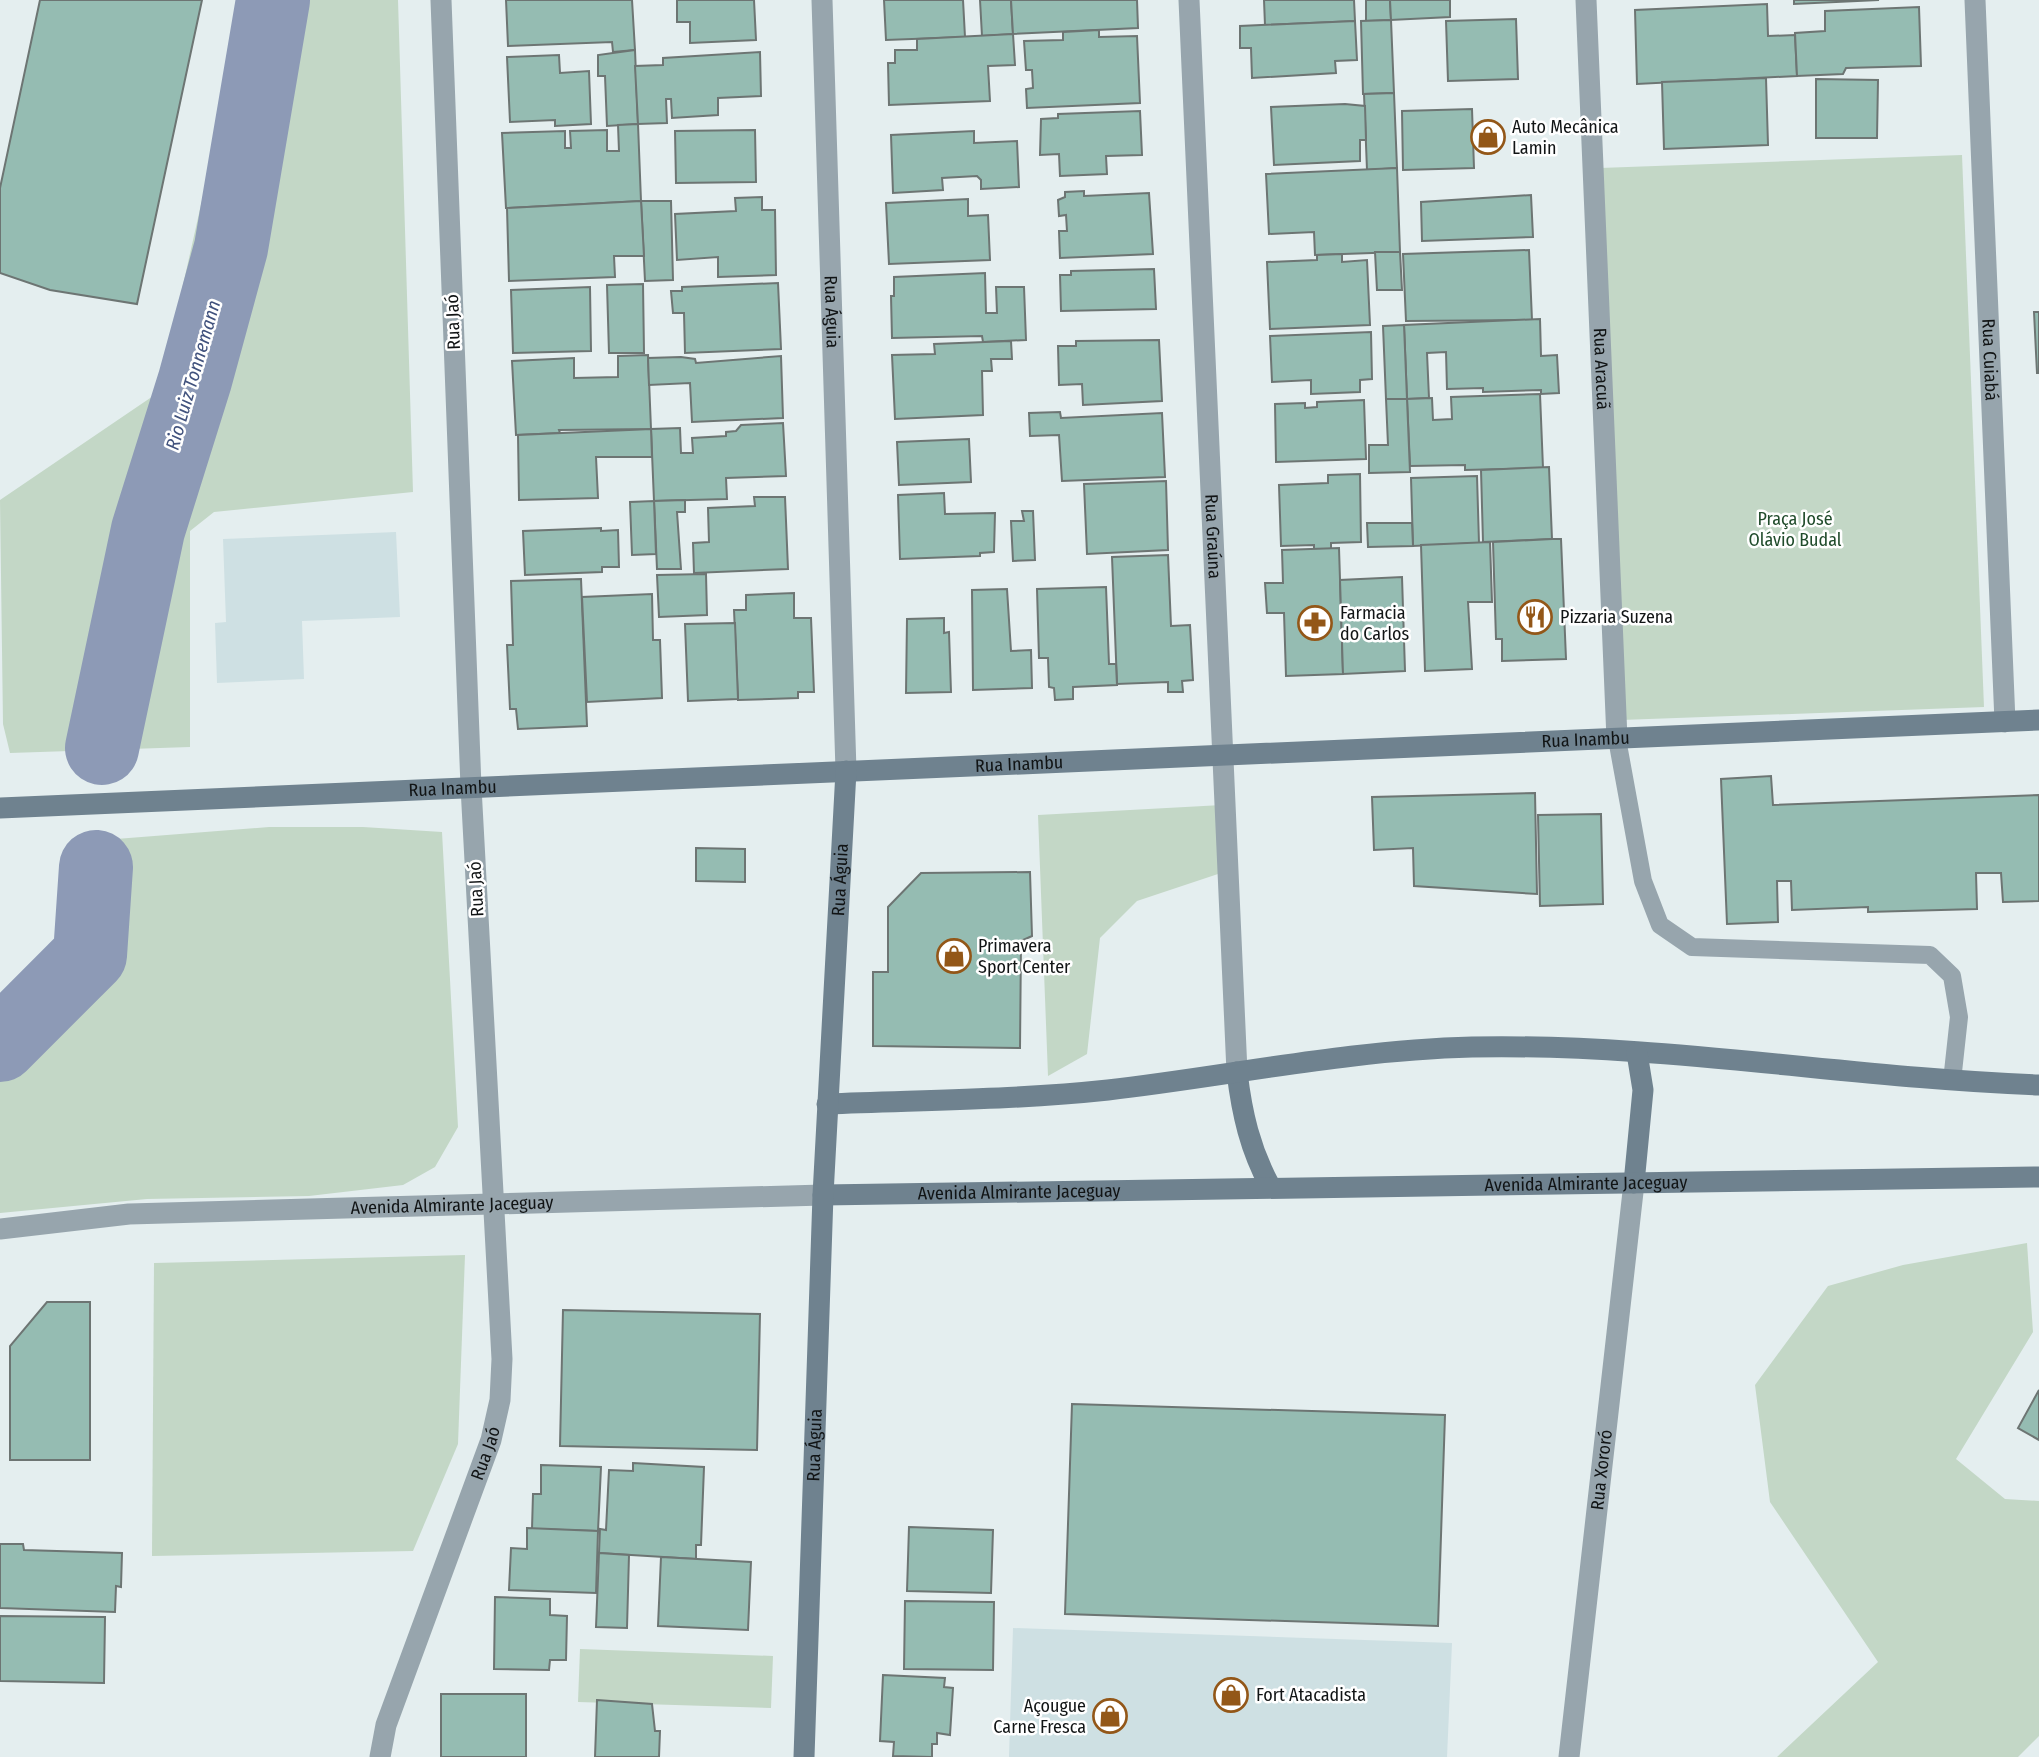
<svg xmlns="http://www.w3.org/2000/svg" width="2039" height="1757" font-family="'Fira Sans Condensed',sans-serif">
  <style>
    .built { fill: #cee0e3 }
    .green { fill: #c3d7c6 }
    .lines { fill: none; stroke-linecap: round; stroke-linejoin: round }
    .river { stroke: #8d9ab6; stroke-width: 74 }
    .building { fill: #95bcb2; stroke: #6d7573; stroke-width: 2 }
    .lane { stroke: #97a5ad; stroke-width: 18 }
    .street { stroke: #97a5ad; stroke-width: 21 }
    .secondary { stroke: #6f828f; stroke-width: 21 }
    .labels { text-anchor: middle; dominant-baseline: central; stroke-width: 5; stroke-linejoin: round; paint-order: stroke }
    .poi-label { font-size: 18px; fill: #111415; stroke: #fff; text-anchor: start }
    .street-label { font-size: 18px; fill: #111415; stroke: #fff }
    .park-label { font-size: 18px; fill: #214c2c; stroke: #fff }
    .water-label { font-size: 19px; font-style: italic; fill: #41527d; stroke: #fff }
  </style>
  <rect width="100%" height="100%" fill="#e4eeef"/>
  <g class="built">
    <polygon points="396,532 400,617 302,621 304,679 217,683 215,623 226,622 223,539"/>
    <polygon points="1013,1628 1452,1643 1447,1757 1009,1757"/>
  </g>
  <g class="green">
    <polygon points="240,0 398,0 413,492 214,512 190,531 190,747 10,753 3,724 0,500 159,392 226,93"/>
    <polygon points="1962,155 1984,707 1621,720 1600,168"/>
    <polygon points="1222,805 1224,872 1137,901 1100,938 1087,1054 1048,1076 1038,815"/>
    <path d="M269,827H363L442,832L458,1127L435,1167L403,1185L309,1196L147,1199L0,1213V996C14,983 27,980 41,969C60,953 72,881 80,856L116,839Z"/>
    <polygon points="2027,1243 2033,1332 1956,1459 2005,1499 2039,1501 2039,1736 2018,1757 1777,1757 1878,1662 1770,1502 1755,1385 1828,1286 1903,1265"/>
    <polygon points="465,1255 458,1444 413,1551 152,1556 154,1263"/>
    <polygon points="580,1649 773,1656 771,1708 578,1702"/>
  </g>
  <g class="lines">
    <g class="river">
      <polyline points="102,748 148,530 195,380 231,248 273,0"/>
      <polyline points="0,1045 90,955 96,867"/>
    </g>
  </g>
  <g class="building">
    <polygon points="40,0 202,0 137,304 50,290 0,273 0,188"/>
    <polygon points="506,0 632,0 635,50 613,52 612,42 508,46"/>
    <polygon points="677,0 754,0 756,40 690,43 690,22 677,22"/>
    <polygon points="884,0 963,0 965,37 886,40"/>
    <polygon points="980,0 1011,0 1013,34 982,36"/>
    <polygon points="1011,0 1137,0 1138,28 1013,34"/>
    <polygon points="1264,0 1354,0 1355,21 1265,25"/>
    <polygon points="1366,0 1390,0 1391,20 1366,21"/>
    <polygon points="1390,0 1450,0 1450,17 1391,20"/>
    <polygon points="1794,0 1879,0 1794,4"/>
    <polygon points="1767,4 1768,36 1795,35 1797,76 1637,84 1635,10"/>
    <polygon points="1919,7 1921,66 1846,68 1843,74 1797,76 1795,33 1825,31 1825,11"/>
    <polygon points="1516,19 1518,79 1448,81 1446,21"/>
    <polygon points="1391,20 1394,93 1363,94 1361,21"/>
    <polygon points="1355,21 1357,60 1335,61 1336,73 1252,78 1251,48 1240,48 1240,26"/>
    <polygon points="1099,30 1099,37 1137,36 1140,103 1027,108 1026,89 1033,88 1032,70 1026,70 1024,41 1063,40 1063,32"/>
    <polygon points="1013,34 1015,65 988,66 990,101 889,105 888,63 895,63 895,50 917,50 917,39"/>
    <polygon points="635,50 638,124 607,126 605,76 598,76 598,55"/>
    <polygon points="760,52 761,96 718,98 718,115 672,118 671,99 666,99 667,123 638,124 635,66 663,65 663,58"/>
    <polygon points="559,55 560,73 589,71 591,124 555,126 555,120 510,122 507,57"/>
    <polygon points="1766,78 1768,145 1664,149 1662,82"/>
    <polygon points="1816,79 1878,80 1877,138 1816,138"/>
    <polygon points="1394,93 1397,168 1367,170 1364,94"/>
    <polygon points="1345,104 1365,106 1366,140 1360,140 1360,161 1274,165 1271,107"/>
    <polygon points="1472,109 1474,168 1403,170 1402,111"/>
    <polygon points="1140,111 1142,155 1106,156 1107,174 1060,176 1059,154 1040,155 1041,119 1058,118 1058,114"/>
    <polygon points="638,124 641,201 506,208 502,133 565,131 565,148 571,148 570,131 607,130 607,151 619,151 618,125"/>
    <polygon points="755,130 756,182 676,183 675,131"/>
    <polygon points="974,131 974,143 1017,141 1019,187 981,189 981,180 977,176 942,178 943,190 893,193 891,135"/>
    <polygon points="1397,168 1400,252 1315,255 1314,232 1269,234 1266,174"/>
    <polygon points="1084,191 1084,196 1149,193 1153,254 1060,258 1059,231 1067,231 1066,215 1059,216 1058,200 1065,197 1065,192"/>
    <polygon points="1531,195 1533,237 1422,241 1421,202"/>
    <polygon points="762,197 762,210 775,210 776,275 718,277 718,257 677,260 675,214 736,211 735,198"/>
    <polygon points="968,199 968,216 988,215 990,260 889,264 886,203"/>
    <polygon points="641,201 671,201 673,280 645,281"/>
    <polygon points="641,201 644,256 614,256 615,277 509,281 507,208"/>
    <polygon points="1529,250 1532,320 1406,321 1403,254"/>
    <polygon points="1375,252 1400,252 1402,290 1377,290"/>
    <polygon points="1342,254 1342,262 1367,260 1370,325 1270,329 1267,262 1317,260 1317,255"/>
    <polygon points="1154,269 1156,309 1061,311 1060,275 1071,275 1071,271"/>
    <polygon points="985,273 986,313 997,313 996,287 1024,287 1026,340 983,342 982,336 892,338 891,296 894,296 894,277"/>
    <polygon points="778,283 781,349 685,353 684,313 673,313 671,291 682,291 682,287"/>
    <polygon points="643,284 644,353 609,353 607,285"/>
    <polygon points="590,287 591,351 513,353 511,290"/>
    <polygon points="2034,312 2039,312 2039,373 2037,373"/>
    <polygon points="1540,319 1541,356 1557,355 1559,393 1541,394 1541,390 1483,392 1483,388 1447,389 1446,352 1427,353 1429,398 1407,399 1404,325"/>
    <polygon points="1404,325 1407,399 1386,399 1383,326"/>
    <polygon points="1371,332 1372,379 1360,380 1360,392 1311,394 1311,380 1272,382 1270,336"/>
    <polygon points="1159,340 1162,401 1083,405 1082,384 1059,385 1058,346 1076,346 1076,341"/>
    <polygon points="1011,341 1012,359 991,359 992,371 982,371 983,415 895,419 892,355 935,354 934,344"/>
    <polygon points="648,355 651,429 559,430 560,433 516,435 512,361 574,358 574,378 618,377 618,356"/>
    <polygon points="781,356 783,418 692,422 690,383 649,385 648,358 681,357 695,359 696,363"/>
    <polygon points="1540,394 1543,468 1465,470 1465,465 1410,466 1407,399 1432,398 1433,420 1452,419 1451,397"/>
    <polygon points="1386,399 1407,399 1410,472 1369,473 1369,445 1388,445"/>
    <polygon points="1364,400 1366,459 1276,462 1275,404 1305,403 1305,408 1317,407 1317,402"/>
    <polygon points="1060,412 1061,418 1162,413 1165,477 1062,481 1059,435 1030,436 1029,413"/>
    <polygon points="783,423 786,476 726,478 727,499 654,501 651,429 680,428 681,453 693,453 692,438 726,436 726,432 736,431 741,425"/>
    <polygon points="651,429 652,457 596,457 598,498 519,500 518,435"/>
    <polygon points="969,439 971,482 899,485 897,442"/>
    <polygon points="1549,467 1552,539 1483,542 1481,470"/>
    <polygon points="1360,474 1361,542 1331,543 1331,549 1314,549 1314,545 1281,546 1279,485 1328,483 1328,475"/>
    <polygon points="1477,476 1479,543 1413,546 1411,478"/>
    <polygon points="1166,481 1168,550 1087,554 1084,484"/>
    <polygon points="944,493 945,514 995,513 994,552 980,553 980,556 900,559 898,495"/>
    <polygon points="754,497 785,497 788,569 694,573 693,543 709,542 708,508 755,506"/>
    <polygon points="685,500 685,512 677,512 681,569 657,569 654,501"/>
    <polygon points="654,501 656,554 632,555 630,502"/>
    <polygon points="1022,511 1033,511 1035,560 1013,561 1011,521 1024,521"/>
    <polygon points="1367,523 1412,523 1413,546 1368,547"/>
    <polygon points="601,528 601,531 618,530 619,567 602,567 602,572 525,575 523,531"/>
    <polygon points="1552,539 1561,539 1566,659 1502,661 1502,639 1496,639 1493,542"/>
    <polygon points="1490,542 1492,602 1468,602 1472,669 1425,671 1421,545"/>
    <polygon points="1339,548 1343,674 1286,676 1284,613 1267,613 1265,583 1283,583 1282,550"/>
    <polygon points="1168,555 1171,626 1190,625 1193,680 1182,681 1183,692 1168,692 1168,682 1117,684 1112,557"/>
    <polygon points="706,574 707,615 659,617 657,575"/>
    <polygon points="1402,577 1405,671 1343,674 1340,580"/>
    <polygon points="581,579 587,726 518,729 516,709 510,709 507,645 513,645 511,581"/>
    <polygon points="1106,587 1109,664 1116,664 1117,685 1073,687 1073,699 1055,700 1054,688 1049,687 1048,658 1039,658 1037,589"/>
    <polygon points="1007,589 1011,651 1031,650 1032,688 973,690 972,590"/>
    <polygon points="794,593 794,618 811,618 814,692 798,692 798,698 738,700 734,610 746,610 746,595"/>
    <polygon points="652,594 653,640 660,640 662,698 587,702 582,597"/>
    <polygon points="944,618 944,633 949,632 951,692 906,693 907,619"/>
    <polygon points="735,623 738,699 688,701 685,624"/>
    <polygon points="1771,776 1773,805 2039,795 2039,901 2003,902 2001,873 1976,873 1977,909 1868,912 1868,907 1792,910 1791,881 1777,881 1778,922 1727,924 1721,779"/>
    <polygon points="1535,793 1537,894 1414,886 1413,848 1374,850 1372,797"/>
    <polygon points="1601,814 1603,904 1540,906 1538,815"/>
    <polygon points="696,848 745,849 745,882 696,881"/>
    <polygon points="1030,872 1032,936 1021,941 1020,1048 873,1046 873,972 888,972 888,907 921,873"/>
    <polygon points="47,1302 90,1302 90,1460 10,1460 10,1346"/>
    <polygon points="563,1310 760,1314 757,1450 560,1446"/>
    <polygon points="2039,1390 2039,1440 2018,1428"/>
    <polygon points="1072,1404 1445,1415 1438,1626 1065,1614"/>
    <polygon points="633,1463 704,1467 701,1545 696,1545 696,1559 599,1553 600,1529 606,1530 609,1470 633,1471"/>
    <polygon points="541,1465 601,1467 598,1531 532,1529 533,1494 541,1494"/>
    <polygon points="909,1527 993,1530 991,1593 907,1591"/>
    <polygon points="527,1528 598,1531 596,1593 509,1590 511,1548 527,1549"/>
    <polygon points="0,1544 23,1544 24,1550 122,1553 121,1587 116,1586 115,1612 0,1608"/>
    <polygon points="599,1553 629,1555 627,1628 596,1627"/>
    <polygon points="661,1557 751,1562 748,1630 658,1626"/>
    <polygon points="495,1597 550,1599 550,1615 567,1616 566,1660 550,1660 549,1670 494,1669"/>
    <polygon points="905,1601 994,1602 993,1670 904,1669"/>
    <polygon points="0,1616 105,1617 104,1683 0,1681"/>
    <polygon points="883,1675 945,1678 944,1687 953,1688 950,1735 937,1733 937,1744 932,1744 932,1757 893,1756 894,1742 880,1741"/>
    <rect x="441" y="1694" width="85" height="63"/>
    <polygon points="597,1700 652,1704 655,1731 660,1731 659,1757 595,1757"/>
  </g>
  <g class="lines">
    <polyline class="lane" points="1617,739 1643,881 1660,925 1692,947 1930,955 1952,976 1959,1017 1952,1081"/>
    <g class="street">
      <path id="s1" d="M822,0L846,771"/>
      <path id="s2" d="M1189,0L1237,1072"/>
      <path id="s3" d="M1586,0L1617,739"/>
      <path id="s4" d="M1975,0L2005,722"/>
      <path id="s5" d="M0,1229L129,1214L823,1195"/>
      <path id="s6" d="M380,1757L386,1725L491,1440L500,1400L502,1359L471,787L441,0"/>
      <path id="s7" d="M1569,1757L1634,1183"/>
    </g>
    <g class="secondary">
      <path id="s8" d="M0,808L2039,720"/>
      <path d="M1237,1072C1242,1114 1250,1149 1270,1186"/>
      <path d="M827,1104C921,1100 1015,1100 1108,1090C1229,1076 1349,1050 1472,1047C1661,1043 1850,1078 2039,1085"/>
      <polyline points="1634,1183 1643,1090 1637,1053"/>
      <path id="s9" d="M823,1195L2039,1177"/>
      <path id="s10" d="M804,1757L823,1195L846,771"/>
    </g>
  </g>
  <defs>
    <g id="shop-ring" transform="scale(1.75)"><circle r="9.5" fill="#fff" stroke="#935718" stroke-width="1.5"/><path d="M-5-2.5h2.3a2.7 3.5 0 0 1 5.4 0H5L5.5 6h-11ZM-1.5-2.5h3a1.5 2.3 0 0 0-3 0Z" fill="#935718"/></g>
    <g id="restaurant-ring" transform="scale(1.75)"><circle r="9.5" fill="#fff" stroke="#935718" stroke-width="1.5"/><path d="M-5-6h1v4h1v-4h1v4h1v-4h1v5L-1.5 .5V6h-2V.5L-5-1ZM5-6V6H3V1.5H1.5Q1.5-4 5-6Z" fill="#935718"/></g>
    <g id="pharmacy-ring" transform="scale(1.75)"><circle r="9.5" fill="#fff" stroke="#935718" stroke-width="1.5"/><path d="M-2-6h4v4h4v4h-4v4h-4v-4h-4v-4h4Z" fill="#935718"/></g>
  </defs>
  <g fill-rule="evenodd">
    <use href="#shop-ring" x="1488" y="137"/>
    <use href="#restaurant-ring" x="1535" y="617"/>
    <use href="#pharmacy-ring" x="1315" y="623"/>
    <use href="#shop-ring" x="954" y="956"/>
    <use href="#shop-ring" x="1231" y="1695"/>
    <use href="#shop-ring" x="1110" y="1716"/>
  </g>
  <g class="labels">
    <g class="poi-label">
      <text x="1512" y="127">Auto Mecânica<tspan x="1512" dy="21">Lamin</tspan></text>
      <text x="1340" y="613">Farmacia<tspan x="1340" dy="21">do Carlos</tspan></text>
      <text x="1560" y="617">Pizzaria Suzena</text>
      <text x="978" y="946">Primavera<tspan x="978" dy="21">Sport Center</tspan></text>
      <text x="1256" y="1695">Fort Atacadista</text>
      <text x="1086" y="1706" text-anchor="end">Açougue<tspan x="1086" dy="21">Carne Fresca</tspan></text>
    </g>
    <g class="street-label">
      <text stroke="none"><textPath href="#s1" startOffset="312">Rua Águia</textPath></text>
      <text transform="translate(453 322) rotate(-92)">Rua Jaó</text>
      <text stroke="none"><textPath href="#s4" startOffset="360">Rua Cuiabá</textPath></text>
      <text stroke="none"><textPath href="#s3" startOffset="369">Rua Aracuã</textPath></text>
      <text stroke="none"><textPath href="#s2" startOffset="537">Rua Graúna</textPath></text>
      <text stroke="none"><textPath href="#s8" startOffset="1587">Rua Inambu</textPath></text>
      <text stroke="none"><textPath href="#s8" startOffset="1020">Rua Inambu</textPath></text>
      <text stroke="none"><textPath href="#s8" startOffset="453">Rua Inambu</textPath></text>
      <text stroke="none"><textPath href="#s10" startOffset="878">Rua Águia</textPath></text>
      <text transform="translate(476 889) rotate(-93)">Rua Jaó</text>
      <text stroke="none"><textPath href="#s9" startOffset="763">Avenida Almirante Jaceguay</textPath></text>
      <text stroke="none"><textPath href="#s9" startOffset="196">Avenida Almirante Jaceguay</textPath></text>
      <text stroke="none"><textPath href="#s5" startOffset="453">Avenida Almirante Jaceguay</textPath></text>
      <text stroke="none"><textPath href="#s10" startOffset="312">Rua Águia</textPath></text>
      <text stroke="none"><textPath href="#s6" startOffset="322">Rua Jaó</textPath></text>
      <text stroke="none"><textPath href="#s7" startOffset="289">Rua Xororó</textPath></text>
    </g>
    <g class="park-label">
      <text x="1795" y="519">Praça José<tspan x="1795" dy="21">Olávio Budal</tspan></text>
    </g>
    <g class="water-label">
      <text transform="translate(193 375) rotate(-74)">Rio Luiz Tonnemann</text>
    </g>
  </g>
</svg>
